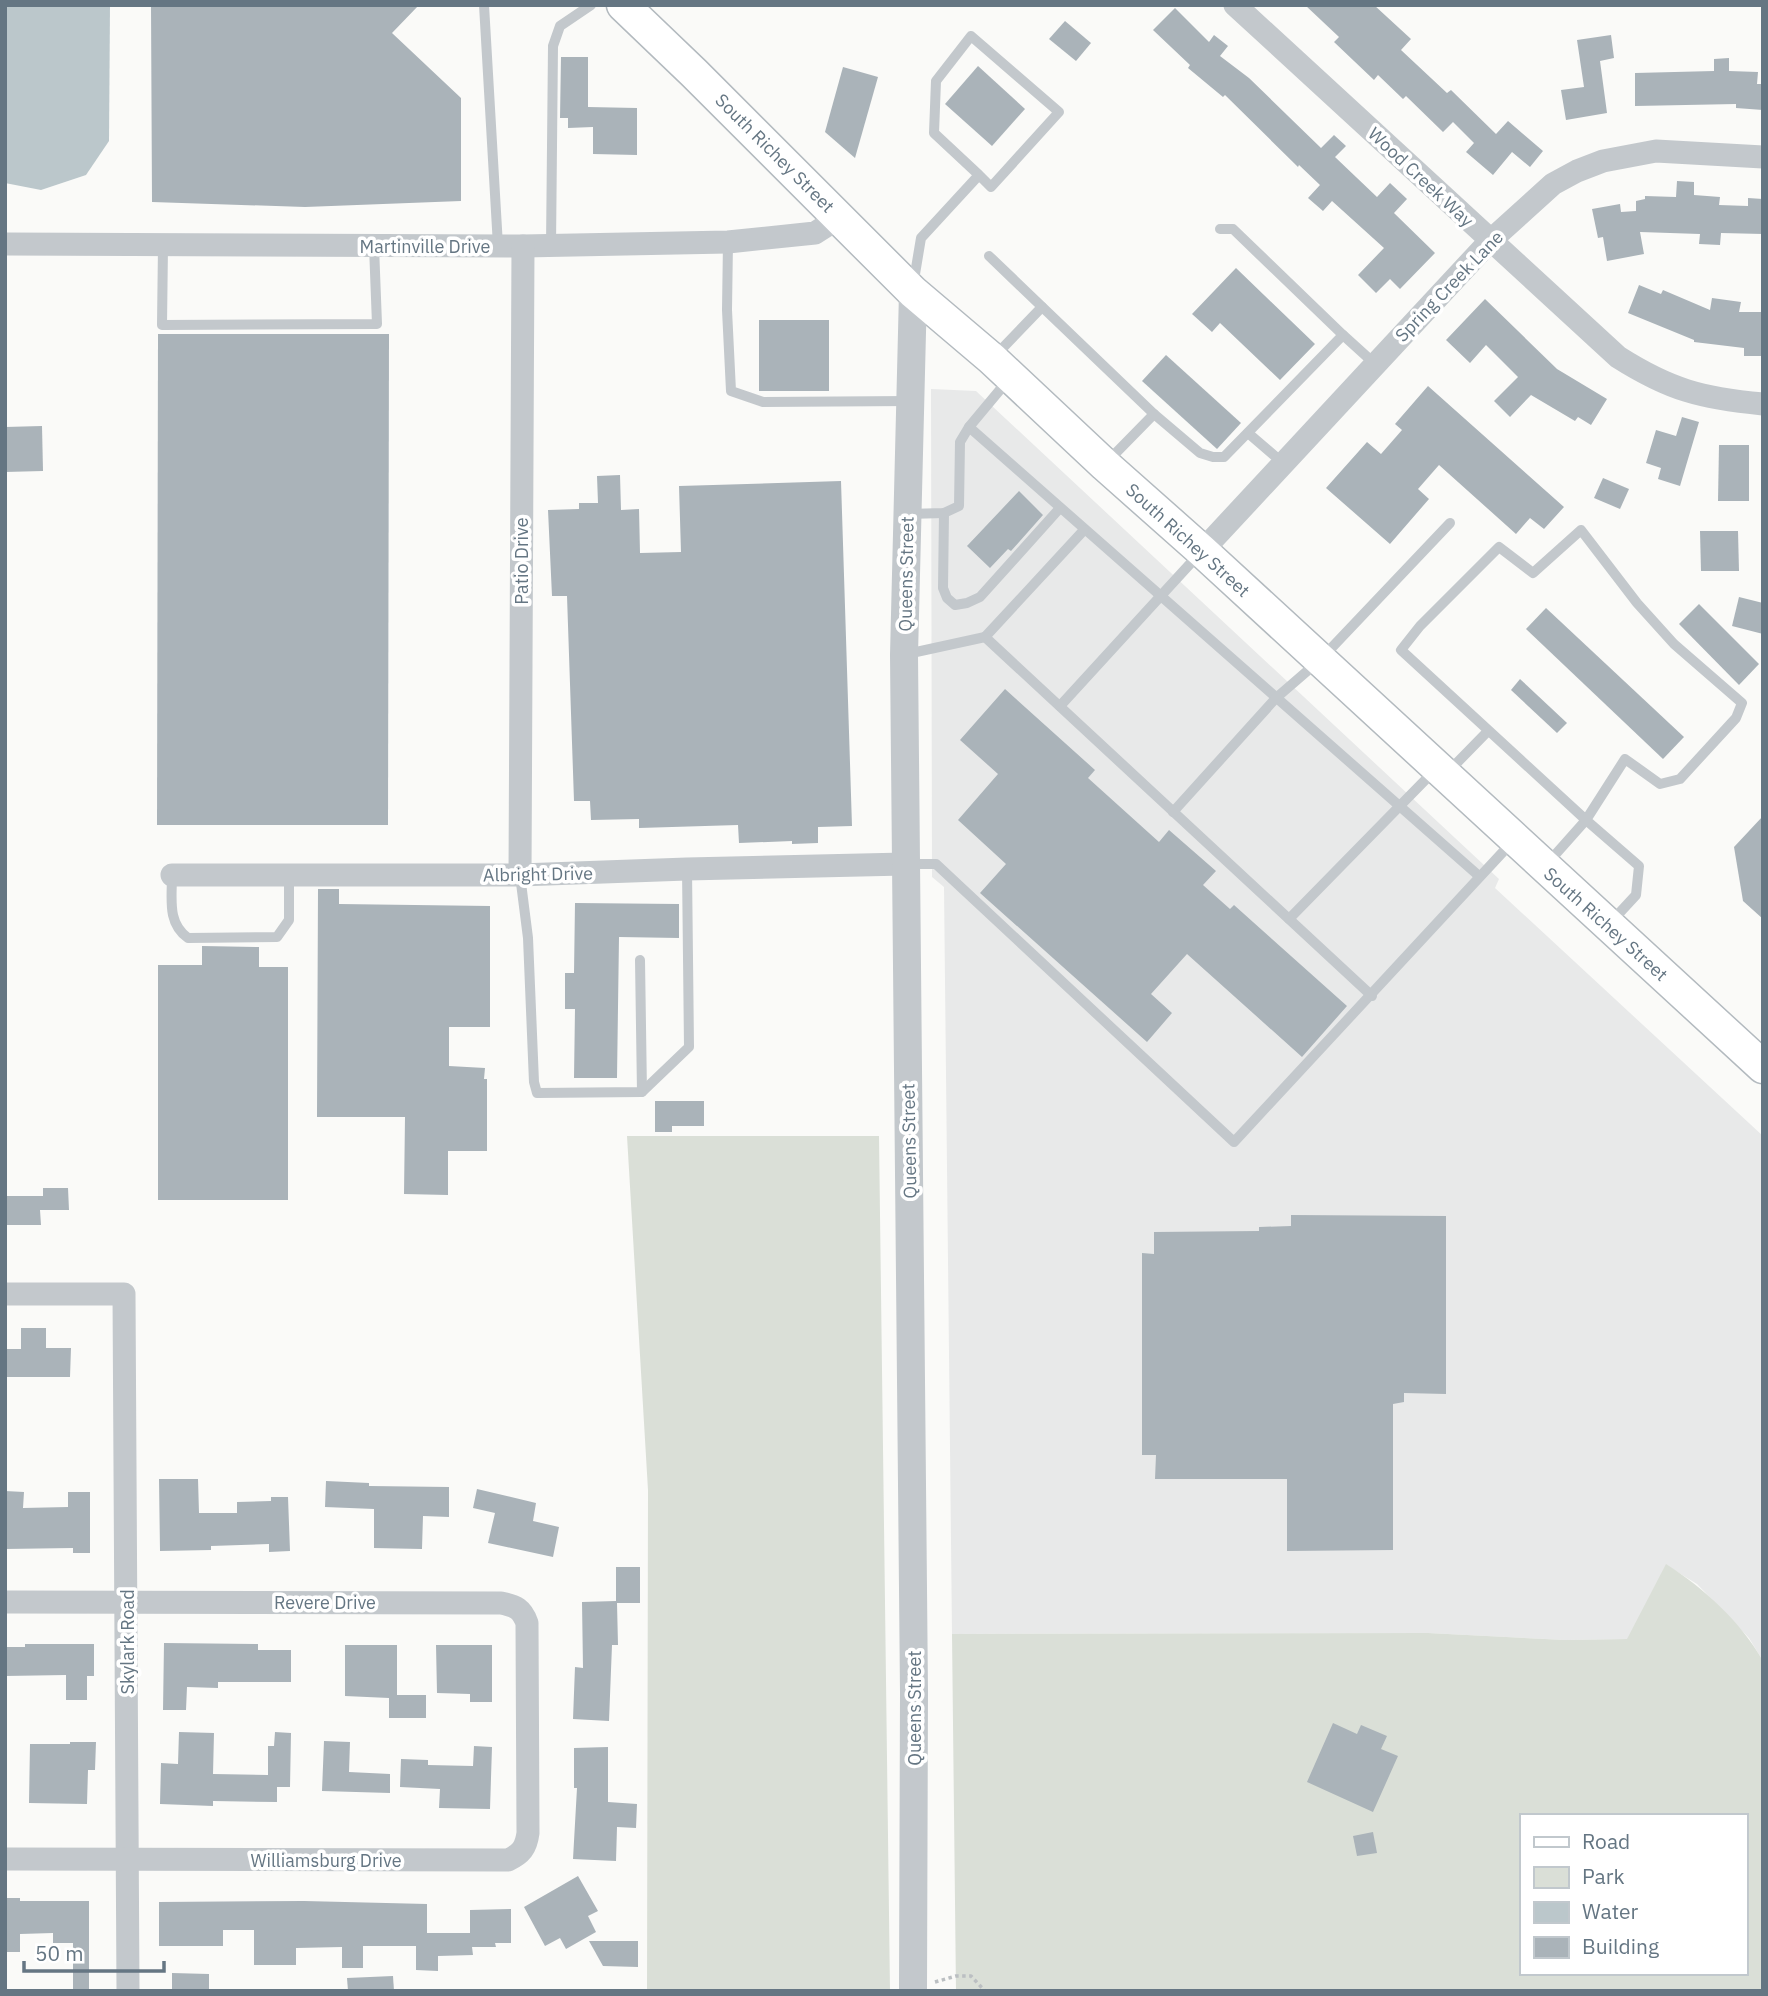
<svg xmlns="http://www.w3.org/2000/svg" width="1768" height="1996" font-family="'IBM Plex Sans',sans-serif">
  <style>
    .built { fill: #e8e9e9 }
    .green { fill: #dadfd7; fill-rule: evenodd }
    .water { fill: #bbc7cb }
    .building { fill: #aab3b9 }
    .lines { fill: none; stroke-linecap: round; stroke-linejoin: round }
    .secondary-casing { stroke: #b3babf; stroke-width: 35 }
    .path { stroke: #bbbfc2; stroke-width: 3.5; stroke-dasharray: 3.5 3.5; stroke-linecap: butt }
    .service { stroke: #c3c8cc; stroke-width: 10 }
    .minor { stroke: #c3c8cc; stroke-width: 23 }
    .tertiary { stroke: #c3c8cc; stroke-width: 28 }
    .secondary { stroke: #fff; stroke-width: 32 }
    .labels { text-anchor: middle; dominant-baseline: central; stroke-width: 7; stroke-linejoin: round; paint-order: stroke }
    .street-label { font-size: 18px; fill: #657683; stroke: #fff }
  </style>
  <rect width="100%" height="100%" fill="#fafaf8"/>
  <polygon class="built" points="931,389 976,391 1499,879 1495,888 1763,1136 1763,1661 1749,1638 1697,1584 1666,1565 1628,1639 1565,1640 1428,1633 952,1634 944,887 932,877"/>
  <g class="green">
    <polygon points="879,1136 890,1991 647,1991 648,1490 627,1136"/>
    <path d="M1666,1564C1705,1589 1740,1621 1763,1661V1991H956L952,1634L1428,1633L1565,1640L1627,1639ZM1521,1816H1745V1973H1521Z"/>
  </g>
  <polygon class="water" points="5,5 110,5 109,141 86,175 41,190 5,183"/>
  <g class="building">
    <polygon points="151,5 419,5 392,33 461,98 461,201 305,207 152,202"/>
    <polygon points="1305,5 1374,5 1411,39 1401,50 1447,93 1451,90 1496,134 1508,121 1543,151 1530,167 1512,152 1493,175 1466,152 1474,143 1453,122 1443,132 1406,96 1403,99 1378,75 1374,80 1334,42 1339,37"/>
    <polygon points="1175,8 1209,42 1214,35 1228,46 1220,56 1249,78 1321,148 1334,135 1346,146 1335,157 1377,197 1390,183 1407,199 1394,213 1435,253 1400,289 1390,279 1376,293 1358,275 1384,248 1332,201 1323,211 1308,198 1320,185 1299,165 1298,167 1225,95 1223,97 1188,68 1190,65 1153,30"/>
    <polygon points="1065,21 1091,43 1076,61 1049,39"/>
    <polygon points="1611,35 1614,58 1600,61 1607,113 1566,120 1561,90 1584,87 1577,40"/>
    <polygon points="561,57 588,57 588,107 637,108 637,155 593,154 593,127 568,128 568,118 560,118"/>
    <polygon points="1729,58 1729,71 1758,72 1757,84 1763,84 1763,110 1736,108 1736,104 1635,106 1635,73 1714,71 1714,59"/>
    <polygon points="978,66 1025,109 992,146 945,104"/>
    <polygon points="843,67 878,77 855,158 825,132"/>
    <polygon points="1677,181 1694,182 1694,195 1720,197 1719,205 1748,206 1748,198 1763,199 1763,234 1721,233 1720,245 1699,244 1700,234 1640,232 1644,254 1607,261 1603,237 1598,238 1592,209 1620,204 1621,212 1636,211 1636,201 1645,199 1645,196 1676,197"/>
    <polygon points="1236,268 1315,344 1280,380 1220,323 1212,332 1192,314"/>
    <polygon points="1639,285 1661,294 1663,290 1710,310 1712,298 1741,302 1739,312 1763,312 1763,356 1744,356 1744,348 1694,342 1694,340 1628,313"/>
    <polygon points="1485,299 1557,369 1607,399 1591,425 1578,417 1575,421 1531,395 1510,417 1494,401 1518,377 1486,345 1470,363 1446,340"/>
    <rect x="759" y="320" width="70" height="71"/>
    <polygon points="158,334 389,334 388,825 157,825"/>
    <polygon points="1166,355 1241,423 1217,449 1142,381"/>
    <polygon points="1428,386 1564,507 1544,529 1530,518 1516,534 1439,465 1418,489 1429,499 1390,544 1326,488 1367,442 1381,454 1402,430 1395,424"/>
    <polygon points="1682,417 1699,422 1680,486 1658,479 1661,468 1646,463 1656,430 1676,436"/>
    <polygon points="42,426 43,471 5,472 5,427"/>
    <polygon points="1719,445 1749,445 1749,501 1718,501"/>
    <polygon points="620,475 621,510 639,509 640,553 681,552 679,486 841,481 852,826 818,827 818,843 792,844 792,841 739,843 738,825 639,828 639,819 591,820 590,801 574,801 567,596 552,596 548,510 579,509 579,503 598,503 597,476"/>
    <polygon points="1603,478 1629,489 1620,509 1594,498"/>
    <polygon points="1019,491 1043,515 1011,551 1008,549 990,568 967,546"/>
    <polygon points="1700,531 1738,531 1739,571 1701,571"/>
    <polygon points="1739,597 1763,603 1763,634 1732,626"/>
    <polygon points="1699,604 1759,664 1739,685 1679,624"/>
    <polygon points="1546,608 1684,737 1663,759 1526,629"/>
    <polygon points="1520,679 1567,723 1557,733 1511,690"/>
    <polygon points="1005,689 1095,770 1088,778 1159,842 1169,830 1216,871 1203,885 1230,909 1234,905 1347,1006 1302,1057 1187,954 1151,994 1172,1013 1147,1042 980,893 1006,864 958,820 998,774 960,740"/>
    <polygon points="1763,816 1763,919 1743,901 1734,847"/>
    <polygon points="318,889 339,889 339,904 490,906 490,1027 449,1027 449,1066 485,1068 484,1079 487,1079 487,1151 448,1151 448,1195 404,1194 405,1117 317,1117"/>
    <polygon points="575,903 679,904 679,938 619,937 617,1078 574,1078 575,1009 565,1009 565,973 574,973"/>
    <polygon points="202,946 259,947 259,967 288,967 288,1200 158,1200 158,965 202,965"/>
    <polygon points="655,1101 704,1101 704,1126 672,1126 672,1132 655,1132"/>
    <polygon points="43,1188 68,1188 69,1210 40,1210 41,1225 5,1225 5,1196 43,1196"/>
    <polygon points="1291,1215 1446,1216 1446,1394 1404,1393 1404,1402 1393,1404 1393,1550 1287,1551 1287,1479 1155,1479 1156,1455 1142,1455 1142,1253 1154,1254 1154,1232 1259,1231 1259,1227 1291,1226"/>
    <polygon points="21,1328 46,1328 46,1348 71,1348 70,1377 5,1377 5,1349 21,1349"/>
    <polygon points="159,1479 198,1479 199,1513 237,1513 237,1502 271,1501 271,1497 288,1497 290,1551 269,1552 269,1544 211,1546 211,1550 160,1551"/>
    <polygon points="326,1481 369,1483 369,1486 449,1487 449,1517 423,1516 422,1549 374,1548 374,1509 325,1507"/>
    <polygon points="477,1489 536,1503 533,1521 559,1527 553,1557 488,1543 495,1513 473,1508"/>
    <polygon points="5,1491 24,1492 23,1508 68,1507 68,1492 90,1492 90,1553 73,1553 73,1548 5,1549"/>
    <polygon points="616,1567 640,1567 640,1603 617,1603 618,1645 612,1645 609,1721 573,1719 575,1667 583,1668 582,1602 616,1601"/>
    <polygon points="164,1643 258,1644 258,1650 291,1650 291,1682 218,1682 218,1688 187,1687 186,1710 163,1710"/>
    <polygon points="25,1644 94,1644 94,1676 87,1676 87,1700 66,1700 66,1675 5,1676 5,1647 25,1647"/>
    <polygon points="345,1645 397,1645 397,1695 426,1695 426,1718 389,1718 389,1698 345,1696"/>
    <polygon points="436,1645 492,1645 492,1702 470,1702 470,1694 437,1693"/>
    <polygon points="1333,1723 1357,1734 1361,1725 1387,1736 1381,1749 1398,1756 1373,1812 1307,1782"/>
    <polygon points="179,1732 214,1733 213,1774 268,1775 268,1746 274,1746 275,1732 291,1733 290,1787 277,1787 277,1802 213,1801 213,1806 160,1804 161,1763 178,1764"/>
    <polygon points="324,1741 350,1742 349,1772 390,1774 390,1793 322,1791"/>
    <polygon points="70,1742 96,1742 95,1770 88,1770 87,1804 29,1803 30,1744 70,1744"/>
    <polygon points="474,1746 492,1747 490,1809 439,1808 440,1789 400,1787 401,1759 428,1760 428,1765 473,1766"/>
    <polygon points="608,1747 608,1802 637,1804 636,1828 617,1827 616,1861 573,1859 577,1788 574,1788 574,1748"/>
    <polygon points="1373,1832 1377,1853 1357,1856 1353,1836"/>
    <polygon points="578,1876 598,1911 588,1916 596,1932 566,1949 560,1938 545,1946 524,1907"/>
    <polygon points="5,1898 20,1898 20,1901 89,1901 89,1991 73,1991 73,1943 53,1943 53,1933 20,1934 20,1952 5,1952"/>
    <polygon points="304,1901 427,1904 427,1933 470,1933 470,1910 511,1909 511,1943 495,1943 496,1947 472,1947 473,1955 438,1956 438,1971 416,1970 416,1946 363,1946 363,1968 342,1968 342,1947 296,1948 296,1965 254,1965 254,1930 223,1930 223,1946 159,1946 159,1902"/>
    <polygon points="589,1941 638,1941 638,1967 603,1966"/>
    <polygon points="172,1973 209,1974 209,1991 172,1991"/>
    <polygon points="393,1976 394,1991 348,1991 347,1978"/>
  </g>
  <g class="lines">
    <g class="secondary-casing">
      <polyline id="secondary" points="623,5 694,73 913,292 992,359 1105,465 1202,551 1763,1067"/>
    </g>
    <polyline class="path" points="935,1982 956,1976 971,1976 985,1991"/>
    <g class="service">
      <polyline points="484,5 498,246"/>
      <polyline points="728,242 727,310 731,391 763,402 910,401"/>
      <polyline points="163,246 162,325 377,324 374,246"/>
      <polyline points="551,246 553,46 560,26 591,5"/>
      <polyline points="989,256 1154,414 1200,453 1213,457 1224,457 1343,335 1233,229 1220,229"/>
      <polyline points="913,286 921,238 979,175 934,133 936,81 971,36 1059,112 991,187 979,175"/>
      <polyline points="1343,335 1375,364"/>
      <polyline points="993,358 1042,307"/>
      <polyline points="969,427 1479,876"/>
      <polyline points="1248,433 1283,463"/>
      <polyline points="1107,462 1154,414"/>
      <polyline points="944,513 943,588 947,598 955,605 967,603 980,597 1060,508"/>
      <polyline points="908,514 944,513 959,506 960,442 969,427 1009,379"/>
      <polyline points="985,637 1084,530"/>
      <polyline points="907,654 985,637 1372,996"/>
      <polyline points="1060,706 1200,553"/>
      <polyline points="1447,773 1488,731"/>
      <polyline points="1173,812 1276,698 1320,660 1450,523"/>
      <polyline points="908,864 936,864 1234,1142 1514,840"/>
      <polyline points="1546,865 1586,820 1625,759 1660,784 1680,779 1736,718 1742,703 1674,644 1637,603 1581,530 1533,573 1499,547 1420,626 1401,650 1586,820 1639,866 1636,895 1611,922"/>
      <path d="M172,875C172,899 167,923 188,938L277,937L289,920V875"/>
      <polyline points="520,875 528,938 534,1082 537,1093 642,1092 689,1047 687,869"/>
      <polyline points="1289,919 1435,770"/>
      <polyline points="640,960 642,1092"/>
    </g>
    <g class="minor">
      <path d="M1235,5L1618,357C1670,390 1701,398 1763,404"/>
      <polyline points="5,244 523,246 728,242 815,233 840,217"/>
      <polyline points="1202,551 1490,241 1553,184 1577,171 1603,161 1656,151 1763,157"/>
      <polyline points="172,875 520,875 687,869 905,864"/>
      <polyline points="520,875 523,246"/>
      <polyline points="5,1294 124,1294 128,1991"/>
      <path d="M5,1602L501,1603C516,1606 522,1609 527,1623L528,1833C526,1848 521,1854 508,1860L5,1859"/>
    </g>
    <polyline class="tertiary" points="913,292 904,655 914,1692 913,1991"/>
    <use href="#secondary" class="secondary"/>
  </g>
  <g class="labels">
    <g class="street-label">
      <text transform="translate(775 153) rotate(45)">South Richey Street</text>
      <text transform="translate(1421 177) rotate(43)">Wood Creek Way</text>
      <text x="425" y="246">Martinville Drive</text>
      <text transform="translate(1449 286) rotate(-46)">Spring Creek Lane</text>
      <text transform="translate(1188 540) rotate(42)">South Richey Street</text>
      <text transform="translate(521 561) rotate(-90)">Patio Drive</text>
      <text transform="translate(906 574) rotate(-89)">Queens Street</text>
      <text transform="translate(538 874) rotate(-1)">Albright Drive</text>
      <text transform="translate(1606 924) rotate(42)">South Richey Street</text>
      <text transform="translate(909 1141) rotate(-91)">Queens Street</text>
      <text x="325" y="1602">Revere Drive</text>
      <text transform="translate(127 1642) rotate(-90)">Skylark Road</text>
      <text transform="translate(914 1708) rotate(-90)">Queens Street</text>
      <text x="326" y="1860">Williamsburg Drive</text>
    </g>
  </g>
  <rect width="1768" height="1996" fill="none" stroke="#657683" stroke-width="14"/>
  <rect x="1520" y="1814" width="228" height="161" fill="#ffffff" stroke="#c1c8cd" stroke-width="2"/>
  <rect x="1534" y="1837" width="35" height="10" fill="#ffffff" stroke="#c1c8cd" stroke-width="2"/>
  <text x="1582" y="1849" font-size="21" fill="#657683">Road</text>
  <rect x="1534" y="1867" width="35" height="21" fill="#dadfd7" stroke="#c1c8cd" stroke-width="2"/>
  <text x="1582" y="1884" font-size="21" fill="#657683">Park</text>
  <rect x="1534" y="1902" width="35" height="21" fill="#bbc7cb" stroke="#c1c8cd" stroke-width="2"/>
  <text x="1582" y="1919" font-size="21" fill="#657683">Water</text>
  <rect x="1534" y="1937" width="35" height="21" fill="#aab3b9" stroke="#c1c8cd" stroke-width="2"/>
  <text x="1582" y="1954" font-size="21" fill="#657683">Building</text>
  <path d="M24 1961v10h140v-10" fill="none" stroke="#657683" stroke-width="3.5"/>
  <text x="35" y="1961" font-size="21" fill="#657683" stroke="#ffffff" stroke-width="5" paint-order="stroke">50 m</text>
</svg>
